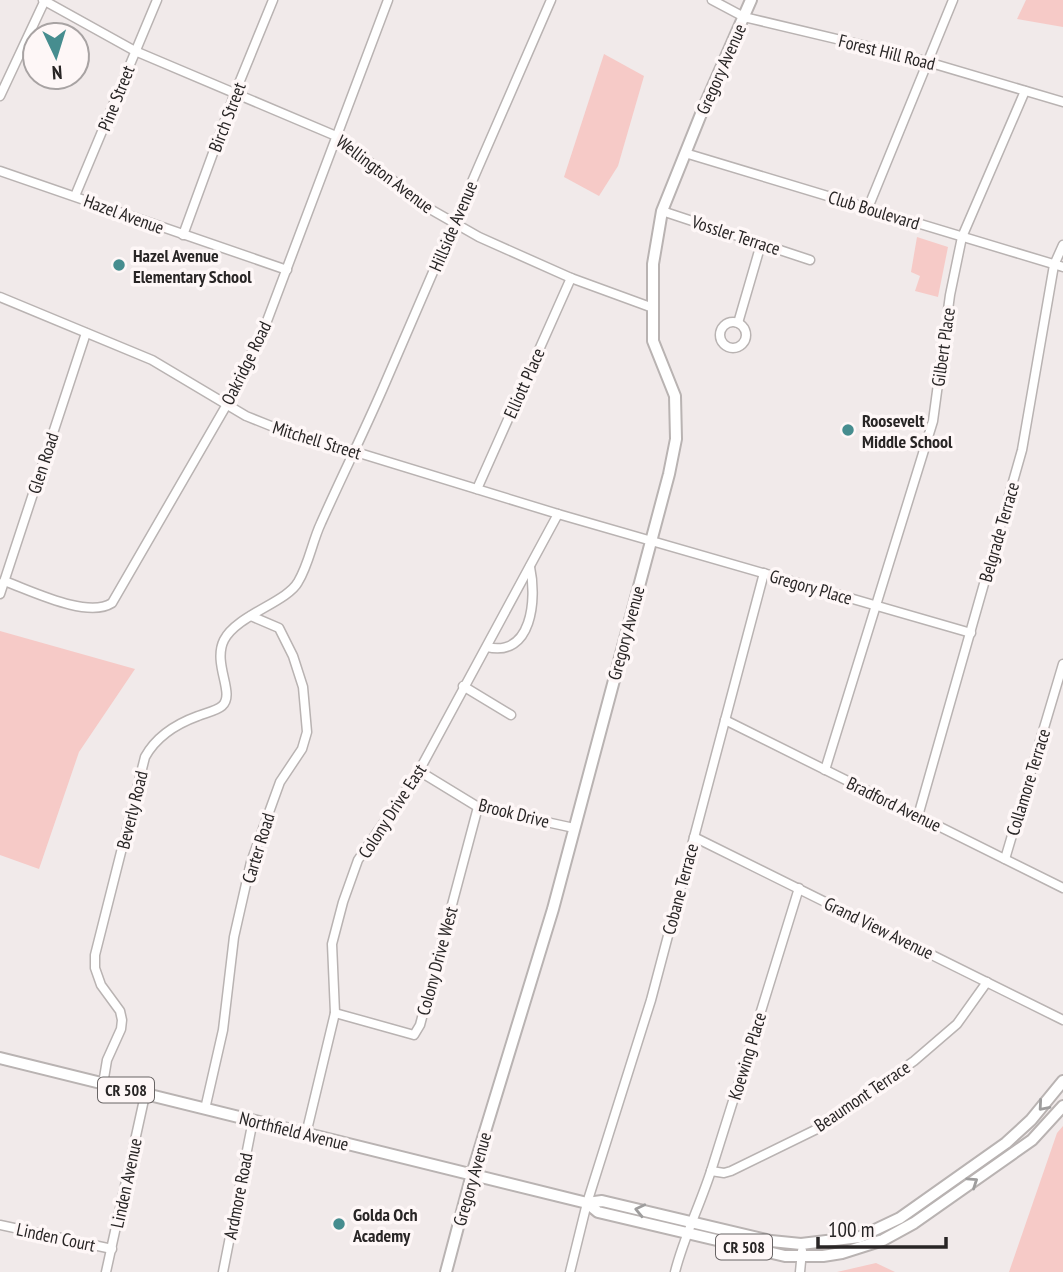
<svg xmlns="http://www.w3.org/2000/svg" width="1063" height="1272" font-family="'PT Sans Narrow',sans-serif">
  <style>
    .green { fill: #f6cac7 }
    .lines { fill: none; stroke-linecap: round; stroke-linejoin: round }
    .minor-casing { stroke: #b9b3b2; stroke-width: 11 }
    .major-casing { stroke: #b9b3b2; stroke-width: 14 }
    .minor { stroke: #fff; stroke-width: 8 }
    .major { stroke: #fff; stroke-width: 10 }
    .oneway { stroke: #9e9d9d }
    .poi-dot { fill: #468d8f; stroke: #fef7f7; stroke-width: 2.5 }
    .labels { text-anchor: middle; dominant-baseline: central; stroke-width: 7; stroke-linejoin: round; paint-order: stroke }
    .shield { fill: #fef7f7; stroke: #686464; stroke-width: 2 }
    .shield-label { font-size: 16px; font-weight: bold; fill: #282525 }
    .street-label { font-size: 18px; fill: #282525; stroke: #fef7f7 }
    .poi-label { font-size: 18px; font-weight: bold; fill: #282525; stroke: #fef7f7; text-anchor: start }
  </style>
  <rect width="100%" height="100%" fill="#f1eaea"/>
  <g class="green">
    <polygon points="1026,0 1063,0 1063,27 1017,19"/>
    <polygon points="604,54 644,76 618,166 599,196 564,177"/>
    <polygon points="917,237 948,247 938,297 915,291 920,276 911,272"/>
    <polygon points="0,631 135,669 79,752 39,869 0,855"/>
    <polygon points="1063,1126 1063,1272 1009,1272 1057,1133"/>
    <polygon points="876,1263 895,1272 837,1272"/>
  </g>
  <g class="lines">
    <g class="minor-casing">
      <g id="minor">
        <polyline points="43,0 135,51 336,136 430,209 479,237 571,278 653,308"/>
        <polyline points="712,0 744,17 904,55 1063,102"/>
        <polyline points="0,96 45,0"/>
        <polyline points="685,153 1063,267"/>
        <polyline points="0,171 287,270"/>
        <polyline points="75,196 157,0"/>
        <polyline points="868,208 953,0"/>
        <polyline points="662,211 810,260"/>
        <polyline points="183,235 235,93 273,0"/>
        <polyline points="0,297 152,360 246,416 271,426 558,514 971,633"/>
        <circle cx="733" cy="335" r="13"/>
        <polyline points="738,323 761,244"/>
        <polyline points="477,489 571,278"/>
        <path d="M4,581C30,590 87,619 112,603L226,406L267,321L388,0"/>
        <polyline points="0,594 86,333"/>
        <path d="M487,647C532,658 537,599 530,567"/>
        <polyline points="463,686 511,715"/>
        <polyline points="725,720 1063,888"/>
        <polyline points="825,770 933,421 950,295 962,237 1025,91"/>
        <polyline points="419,771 478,807 574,828"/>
        <polyline points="918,816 1022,450 1054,265 1063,245"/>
        <polyline points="694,837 1063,1020"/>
        <polyline points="1005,859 1063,664"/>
        <polyline points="335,1013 414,1035 420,1025 478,807"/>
        <path d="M103,1084L107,1060L121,1029L122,1020L120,1011L101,985L95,968V955L145,757C156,737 176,724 198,716C205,713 216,711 222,706C236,694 212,664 224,640C237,615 287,602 298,582C309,564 312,542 321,523C341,478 363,434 383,388C438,259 495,129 551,0"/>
        <polyline points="205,1109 223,1030 234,937 251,862 280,782 302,749 307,732 303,687 293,656 279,628 251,616"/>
        <polyline points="306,1134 335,1013 332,944 343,902 358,860 419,771 558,514"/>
        <polyline points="711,1171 724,1173 731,1171 819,1128 914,1061 957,1024 987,982"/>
        <polyline points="0,1225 112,1249"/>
        <polyline points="106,1272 145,1095"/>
        <polyline points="223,1272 253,1120"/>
        <polyline points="570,1272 587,1203 651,1000 764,573"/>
        <path d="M675,1272C684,1237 700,1205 711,1171C741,1077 770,982 799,888"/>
        <polyline points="800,1272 802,1251"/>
      </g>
    </g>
    <g class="major-casing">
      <g id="major">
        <polyline points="0,1058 587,1203 602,1201 771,1241 801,1244 860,1237 900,1218 1006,1143 1031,1120 1063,1081"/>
        <polyline points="587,1203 598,1212 785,1256 823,1256 842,1253 883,1240 914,1223 1032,1140 1063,1106"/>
        <polyline points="446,1272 472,1174 553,909 669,474 676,439 675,396 653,341 653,264 662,211 703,109 751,0"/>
      </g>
    </g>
    <use href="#minor" class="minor"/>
    <use href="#major" class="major"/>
  </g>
  <defs><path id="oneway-chevron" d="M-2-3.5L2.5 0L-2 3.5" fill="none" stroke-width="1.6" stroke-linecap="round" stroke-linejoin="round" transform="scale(1.75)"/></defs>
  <g class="oneway">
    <use href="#oneway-chevron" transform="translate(1043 1106) rotate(131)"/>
    <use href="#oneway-chevron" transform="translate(973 1182) rotate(-34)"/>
    <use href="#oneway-chevron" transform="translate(640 1210) rotate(-167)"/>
  </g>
  <g class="poi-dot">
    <circle cx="119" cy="265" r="7"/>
    <circle cx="848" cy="430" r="7"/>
    <circle cx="339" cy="1224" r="7"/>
  </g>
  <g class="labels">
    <g class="shield">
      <rect x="98" y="1077.5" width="56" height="25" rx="5"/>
      <rect x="716" y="1234.5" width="56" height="25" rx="5"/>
    </g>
    <g class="shield-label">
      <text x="126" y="1090">CR 508</text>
      <text x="744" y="1247">CR 508</text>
    </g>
    <g class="street-label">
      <text transform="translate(887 52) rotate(14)">Forest Hill Road</text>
      <text transform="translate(721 69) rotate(-66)">Gregory Avenue</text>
      <text transform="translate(116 98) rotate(-68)">Pine Street</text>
      <text transform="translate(227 117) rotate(-69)">Birch Street</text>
      <text transform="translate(385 174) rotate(37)">Wellington Avenue</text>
      <text transform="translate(874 210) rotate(17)">Club Boulevard</text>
      <text transform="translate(124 214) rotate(20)">Hazel Avenue</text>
      <text transform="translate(453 226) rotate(-67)">Hillside Avenue</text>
      <text transform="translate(736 235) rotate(18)">Vossler Terrace</text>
      <text transform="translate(943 347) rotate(-82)">Gilbert Place</text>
      <text transform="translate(246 363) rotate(-64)">Oakridge Road</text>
      <text transform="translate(524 383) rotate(-66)">Elliott Place</text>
      <text transform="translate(317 440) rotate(17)">Mitchell Street</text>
      <text transform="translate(43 463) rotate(-72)">Glen Road</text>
      <text transform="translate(999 532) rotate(-74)">Belgrade Terrace</text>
      <text transform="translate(811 587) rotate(16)">Gregory Place</text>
      <text transform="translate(626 633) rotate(-75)">Gregory Avenue</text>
      <text transform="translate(1028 782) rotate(-73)">Collamore Terrace</text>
      <text transform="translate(894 804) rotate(26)">Bradford Avenue</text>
      <text transform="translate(132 810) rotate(-76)">Beverly Road</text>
      <text transform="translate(392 811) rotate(-57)">Colony Drive East</text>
      <text transform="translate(514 813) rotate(14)">Brook Drive</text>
      <text transform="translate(258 848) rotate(-73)">Carter Road</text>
      <text transform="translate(680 889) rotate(-75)">Cobane Terrace</text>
      <text transform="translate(879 928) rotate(26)">Grand View Avenue</text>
      <text transform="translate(437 961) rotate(-75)">Colony Drive West</text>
      <text transform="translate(747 1056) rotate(-73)">Koewing Place</text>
      <text transform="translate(862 1096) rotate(-34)">Beaumont Terrace</text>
      <text transform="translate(294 1131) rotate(14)">Northfield Avenue</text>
      <text transform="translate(472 1179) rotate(-74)">Gregory Avenue</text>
      <text transform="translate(126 1183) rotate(-78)">Linden Avenue</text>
      <text transform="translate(238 1196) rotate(-79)">Ardmore Road</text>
      <text transform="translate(56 1237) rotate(12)">Linden Court</text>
    </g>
    <g class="poi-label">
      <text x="133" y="255">Hazel Avenue<tspan x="133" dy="21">Elementary School</tspan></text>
      <text x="862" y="420">Roosevelt<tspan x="862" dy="21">Middle School</tspan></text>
      <text x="353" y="1214">Golda Och<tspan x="353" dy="21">Academy</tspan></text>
    </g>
  </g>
  <g transform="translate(56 56) rotate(176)"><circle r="33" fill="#fef7f7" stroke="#a8a3a3" stroke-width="2"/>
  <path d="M0-5L12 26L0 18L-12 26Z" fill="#468d8f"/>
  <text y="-10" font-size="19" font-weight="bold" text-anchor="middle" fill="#282525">N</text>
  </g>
  <path d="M818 1237v10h128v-10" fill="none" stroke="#282525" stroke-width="3.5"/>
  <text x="828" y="1237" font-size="21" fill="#282525" stroke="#fef7f7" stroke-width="5" paint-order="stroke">100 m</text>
</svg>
